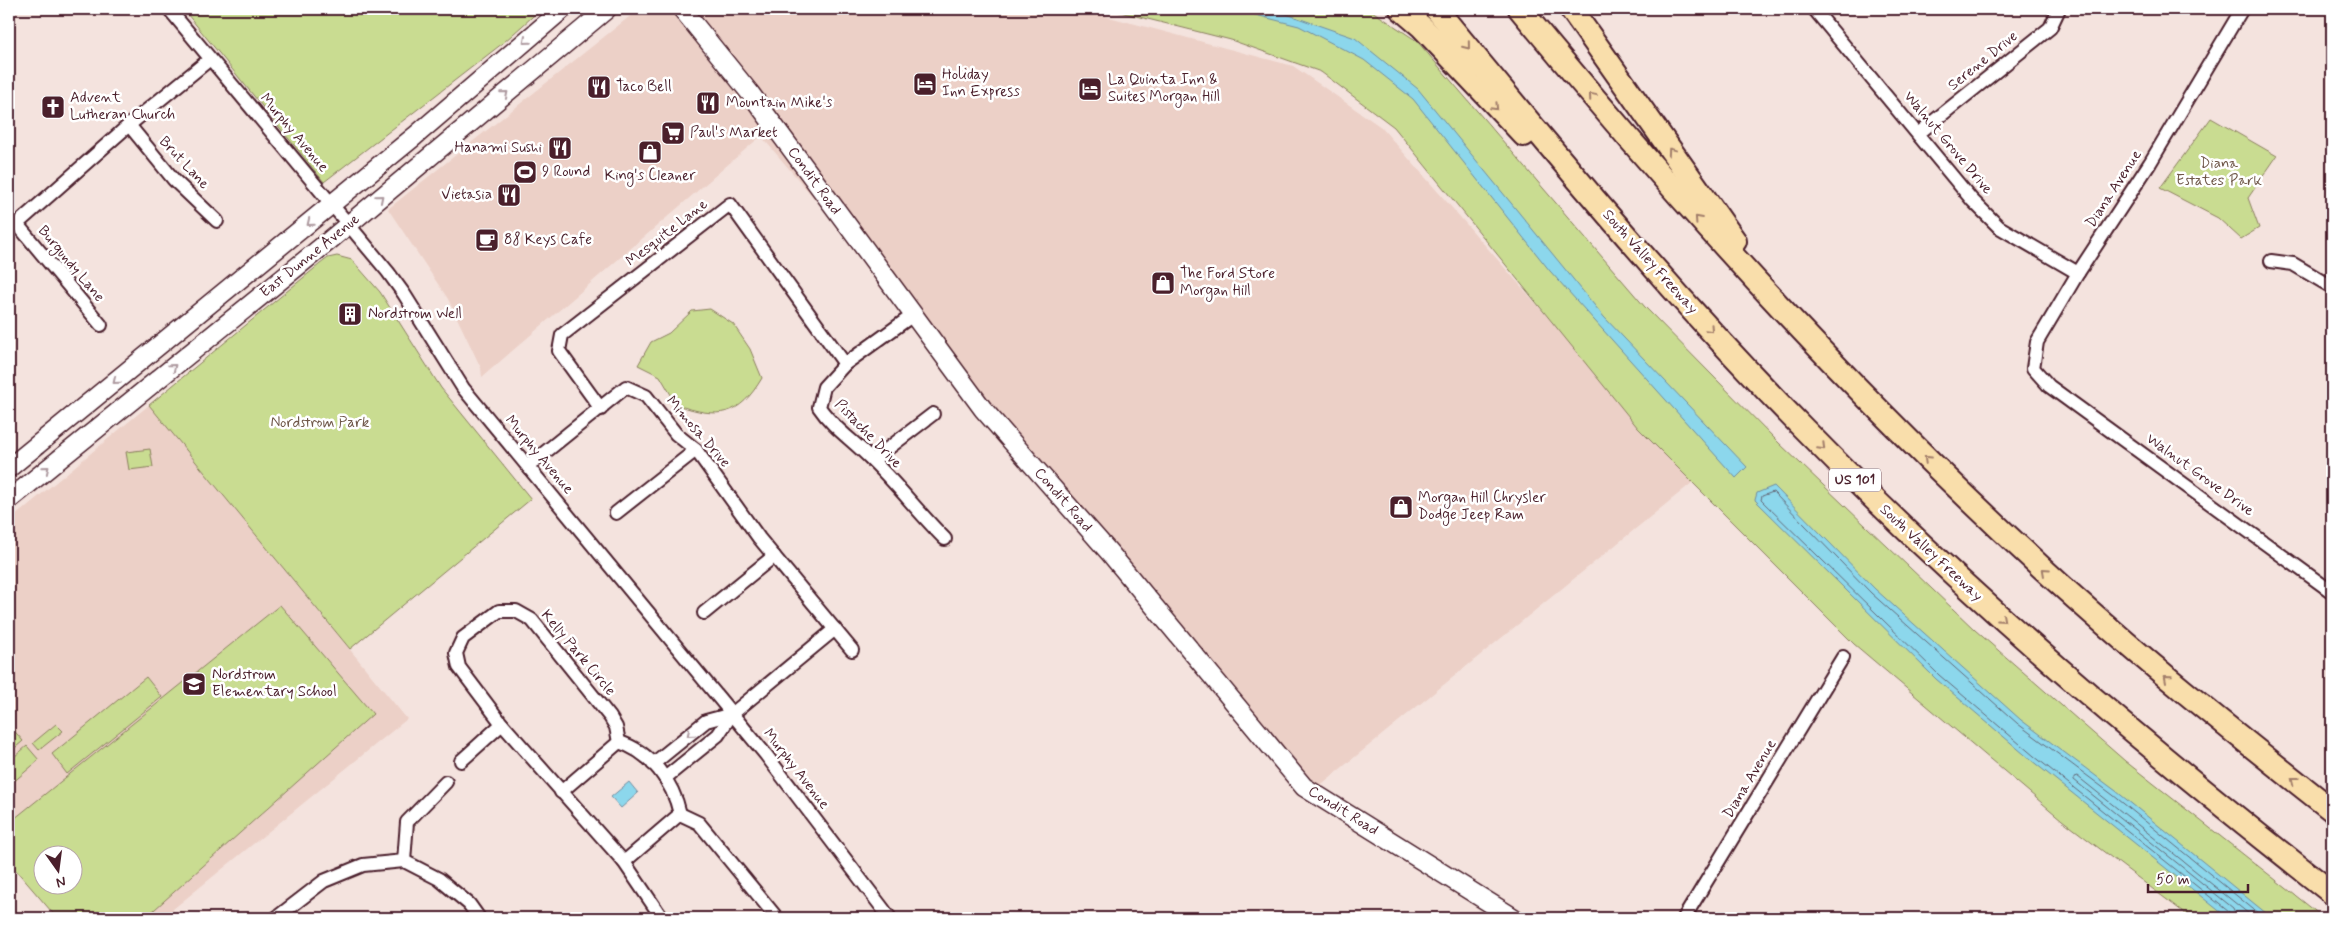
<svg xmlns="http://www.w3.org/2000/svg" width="2341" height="927" font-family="Mynerve,sans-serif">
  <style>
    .built { fill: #ecd0c7; fill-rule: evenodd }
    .green { fill: #c9dc91; stroke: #8a7e5e; fill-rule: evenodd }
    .water { fill: #8cd7ec; stroke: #728d9f }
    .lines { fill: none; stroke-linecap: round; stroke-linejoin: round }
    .shore { stroke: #646978; stroke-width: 1 }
    .street-casing { stroke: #4a1f2b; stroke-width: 16 }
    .secondary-casing { stroke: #4a1f2b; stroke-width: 21 }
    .highway-casing { stroke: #4a1f2b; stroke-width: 26 }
    .street { stroke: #fff; stroke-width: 12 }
    .secondary { stroke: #fff; stroke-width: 18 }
    .highway { stroke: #f9deab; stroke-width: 22 }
    .oneway { stroke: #ae9aa0 }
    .oneway2 { stroke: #a27e6b }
    .labels { text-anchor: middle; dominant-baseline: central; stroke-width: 5; stroke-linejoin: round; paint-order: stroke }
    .shield { fill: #fff; stroke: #80626b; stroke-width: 1 }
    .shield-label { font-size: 14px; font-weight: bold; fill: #4a1f2b }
    .street-label { font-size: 15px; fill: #4a1f2b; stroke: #fff }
    .poi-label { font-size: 15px; fill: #4a1f2b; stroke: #fff; text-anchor: start }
    .park-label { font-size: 15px; fill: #70584a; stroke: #fff }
  </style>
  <rect width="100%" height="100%" fill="#f4e3de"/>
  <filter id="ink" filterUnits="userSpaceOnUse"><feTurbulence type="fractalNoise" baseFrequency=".02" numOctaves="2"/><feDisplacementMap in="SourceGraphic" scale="10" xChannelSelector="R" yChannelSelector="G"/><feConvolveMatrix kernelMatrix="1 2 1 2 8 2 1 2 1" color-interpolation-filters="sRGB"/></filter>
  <g filter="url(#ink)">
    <g class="built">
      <polygon points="639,9 1079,9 1293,66 1381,127 1693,482 1318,787 761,136 482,377 481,368 448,299 388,209"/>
      <path d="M149,405L407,719L162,918H58L9,857V521ZM42,854H72V884H42Z"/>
    </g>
    <g class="green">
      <polygon points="183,9 541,9 503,43 324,182"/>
      <polygon points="1108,9 1369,9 1417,41 1645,307 1779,443 1975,630 2125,761 2324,918 2191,918 2062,820 1854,644 1638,428 1394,127 1321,72 1231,40"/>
      <polygon points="2211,118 2277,156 2248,198 2259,228 2241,239 2218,218 2160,188"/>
      <polygon points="337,256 352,260 380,292 441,388 531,499 350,649 149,405 320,264 328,258"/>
      <path d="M710,309L733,324L750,349L762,378C739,417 719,419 677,405L660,376L638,365L651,342L669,333L692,311Z"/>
      <polygon points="150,449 153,467 129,470 126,452"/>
      <path d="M280,605L373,714L145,918H57L9,862V823ZM42,854H72V884H42Z"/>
      <polygon points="146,677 162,697 67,774 52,754"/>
      <polygon points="56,724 63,731 39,750 33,743"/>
      <polygon points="11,727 23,741 9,753 9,729"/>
      <polygon points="27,746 39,760 11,784 9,782 9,761"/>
    </g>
    <g class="water">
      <polygon points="1232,9 1272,9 1355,38 1418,89 1604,317 1747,467 1736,478 1550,271 1413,99 1364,60 1299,26"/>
      <polygon points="1774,486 1875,589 2021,720 2116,791 2272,918 2228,918 2031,760 1936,679 1755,500 1757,493"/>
      <polygon points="629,782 638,793 621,808 611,797"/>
    </g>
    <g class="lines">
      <g class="shore">
        <polyline points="2231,918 2229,912 2034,756 1939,675 1761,500 1762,496 1773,492 1871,593 2018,724 2113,795 2264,918"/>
        <polyline points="2237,918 2233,908 2074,780 2074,777 2077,776 2254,918"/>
      </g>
      <g class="street-casing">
        <g id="street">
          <polyline points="169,9 388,272 404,294 463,388 766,755 890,918"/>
          <polyline points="1814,9 1972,200 1999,227 2078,273"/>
          <polyline points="2242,9 2150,163 2078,273 2037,342 2033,368 2049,386 2332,592"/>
          <polyline points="129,125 174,180 217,221"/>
          <polyline points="1919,133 2050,28 2059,9"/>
          <polyline points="2271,261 2293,264 2332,287"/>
          <path d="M913,315L845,364L824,387L819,407C833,428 854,441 871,459C897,484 919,513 945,539"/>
          <polyline points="101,325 17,224 129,125 210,59"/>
          <polyline points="601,409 559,351 562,335 730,204 845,364"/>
          <polyline points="873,460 933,414"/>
          <polyline points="528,466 626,387 646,396 676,434 696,450 759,538 852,650"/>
          <polyline points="616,513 696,450"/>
          <polyline points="704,613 774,556"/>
          <polyline points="461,761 502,724"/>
          <polyline points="653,764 706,721 732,714"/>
          <polyline points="665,778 718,735 732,714 835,629"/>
          <polyline points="561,792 619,742"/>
          <polyline points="680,814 699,823 777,918"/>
          <polyline points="404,861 407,822 446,782"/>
          <polyline points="624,862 680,814"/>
          <polyline points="276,918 324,881 363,865 404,861 439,879 469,904 479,918"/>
          <path d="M662,918L624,862L502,724L459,667L456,653L463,638L499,611H516L532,620L610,717L616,727L619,742C651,752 673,782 680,814"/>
          <polyline points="1684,918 1843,657"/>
        </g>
      </g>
      <g class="secondary-casing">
        <g id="secondary">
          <polyline points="682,9 750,93 983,409 1109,552 1304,787 1514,918"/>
          <polyline points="9,468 415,136 563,9"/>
          <polyline points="9,500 330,240 607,9"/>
        </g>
      </g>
      <g class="highway-casing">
        <g id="highway">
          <polyline points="1401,9 1422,27 1524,135"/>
          <path d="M1436,9C1554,153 1673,296 1804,429C1968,597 2147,748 2332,893"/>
          <path d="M1520,9C1682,206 1853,394 2041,567C2134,653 2233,732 2332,810"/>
          <polyline points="1571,9 1735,241"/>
        </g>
      </g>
      <use href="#street" class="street"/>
      <use href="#secondary" class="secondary"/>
      <use href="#highway" class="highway"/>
    </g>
    <defs><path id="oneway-chevron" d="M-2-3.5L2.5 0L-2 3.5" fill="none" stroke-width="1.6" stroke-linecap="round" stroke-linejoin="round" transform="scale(1.25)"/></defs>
    <g class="oneway">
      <use href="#oneway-chevron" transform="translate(526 41) rotate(139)"/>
      <use href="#oneway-chevron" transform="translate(505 94) rotate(-40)"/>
      <use href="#oneway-chevron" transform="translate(380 198) rotate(-40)"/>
      <use href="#oneway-chevron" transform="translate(310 223) rotate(141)"/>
      <use href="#oneway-chevron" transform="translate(173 367) rotate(-39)"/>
      <use href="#oneway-chevron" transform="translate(116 381) rotate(141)"/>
      <use href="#oneway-chevron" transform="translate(46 469) rotate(-39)"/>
      <use href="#oneway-chevron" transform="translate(690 734) rotate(141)"/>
    </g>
    <g class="oneway2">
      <use href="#oneway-chevron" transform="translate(1467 46) rotate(51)"/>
      <use href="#oneway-chevron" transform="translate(1592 96) rotate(-130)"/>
      <use href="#oneway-chevron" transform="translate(1495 107) rotate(46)"/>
      <use href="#oneway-chevron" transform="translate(1671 151) rotate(-125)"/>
      <use href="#oneway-chevron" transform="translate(1698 219) rotate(-132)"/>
      <use href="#oneway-chevron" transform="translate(1710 329) rotate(47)"/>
      <use href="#oneway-chevron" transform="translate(1822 447) rotate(45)"/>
      <use href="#oneway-chevron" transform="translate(1927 459) rotate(-136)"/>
      <use href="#oneway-chevron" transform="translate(2045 571) rotate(-138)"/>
      <use href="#oneway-chevron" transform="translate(2002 619) rotate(42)"/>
      <use href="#oneway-chevron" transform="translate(2167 678) rotate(-139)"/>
      <use href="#oneway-chevron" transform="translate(2294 780) rotate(-142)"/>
    </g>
  </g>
  <defs>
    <g id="hotel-square" transform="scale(1.25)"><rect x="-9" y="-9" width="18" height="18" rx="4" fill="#4a1f2b" stroke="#fff"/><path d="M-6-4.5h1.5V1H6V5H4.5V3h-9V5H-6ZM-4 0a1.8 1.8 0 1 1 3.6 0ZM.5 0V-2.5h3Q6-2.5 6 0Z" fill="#fff"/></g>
    <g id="restaurant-square" transform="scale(1.25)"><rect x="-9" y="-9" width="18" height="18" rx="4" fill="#4a1f2b" stroke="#fff"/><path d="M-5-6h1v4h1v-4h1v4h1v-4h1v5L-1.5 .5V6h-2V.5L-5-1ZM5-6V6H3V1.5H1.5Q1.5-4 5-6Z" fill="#fff"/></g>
    <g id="church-square" transform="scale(1.25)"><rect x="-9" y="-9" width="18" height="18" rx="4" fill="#4a1f2b" stroke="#fff"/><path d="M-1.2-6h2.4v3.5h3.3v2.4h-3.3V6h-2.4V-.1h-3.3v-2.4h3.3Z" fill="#fff"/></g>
    <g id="supermarket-square" transform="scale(1.25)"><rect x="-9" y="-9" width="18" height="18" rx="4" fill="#4a1f2b" stroke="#fff"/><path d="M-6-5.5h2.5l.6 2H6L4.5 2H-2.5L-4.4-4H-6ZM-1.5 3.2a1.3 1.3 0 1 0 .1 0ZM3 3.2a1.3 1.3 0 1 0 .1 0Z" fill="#fff"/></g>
    <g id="shop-square" transform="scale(1.25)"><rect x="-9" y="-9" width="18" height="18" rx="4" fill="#4a1f2b" stroke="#fff"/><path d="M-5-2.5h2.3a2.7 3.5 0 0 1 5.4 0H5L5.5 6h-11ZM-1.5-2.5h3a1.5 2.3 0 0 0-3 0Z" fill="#fff"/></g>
    <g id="stadium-square" transform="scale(1.25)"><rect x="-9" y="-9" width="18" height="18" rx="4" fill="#4a1f2b" stroke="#fff"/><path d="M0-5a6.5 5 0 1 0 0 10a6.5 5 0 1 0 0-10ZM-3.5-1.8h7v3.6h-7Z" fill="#fff"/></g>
    <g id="cafe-square" transform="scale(1.25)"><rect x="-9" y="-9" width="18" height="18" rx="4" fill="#4a1f2b" stroke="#fff"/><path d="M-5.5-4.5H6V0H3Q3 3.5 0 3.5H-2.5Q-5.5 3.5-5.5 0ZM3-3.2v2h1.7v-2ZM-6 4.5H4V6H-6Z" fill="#fff"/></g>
    <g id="building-square" transform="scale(1.25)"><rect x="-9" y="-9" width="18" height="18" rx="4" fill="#4a1f2b" stroke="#fff"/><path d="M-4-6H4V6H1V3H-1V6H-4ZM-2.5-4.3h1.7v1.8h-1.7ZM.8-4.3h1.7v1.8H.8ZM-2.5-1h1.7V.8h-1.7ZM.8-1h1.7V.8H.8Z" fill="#fff"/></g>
    <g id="school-square" transform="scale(1.25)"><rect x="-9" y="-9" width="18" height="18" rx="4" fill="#4a1f2b" stroke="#fff"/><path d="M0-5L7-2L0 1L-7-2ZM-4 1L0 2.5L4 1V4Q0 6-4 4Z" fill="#fff"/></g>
  </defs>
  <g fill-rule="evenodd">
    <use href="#hotel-square" x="925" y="84"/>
    <use href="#restaurant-square" x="599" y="87"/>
    <use href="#hotel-square" x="1090" y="89"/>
    <use href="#restaurant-square" x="708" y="103"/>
    <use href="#church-square" x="53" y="107"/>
    <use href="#supermarket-square" x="673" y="133"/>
    <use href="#restaurant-square" x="560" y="148"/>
    <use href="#shop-square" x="650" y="152"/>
    <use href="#stadium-square" x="525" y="172"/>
    <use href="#restaurant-square" x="509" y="195"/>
    <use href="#cafe-square" x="487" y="240"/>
    <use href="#shop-square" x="1163" y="283"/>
    <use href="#building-square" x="350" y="314"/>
    <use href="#shop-square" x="1401" y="507"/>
    <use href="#school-square" x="194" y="684"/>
  </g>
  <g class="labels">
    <rect class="shield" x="1829" y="468.5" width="52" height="23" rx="4"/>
    <g class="shield-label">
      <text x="1855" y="480">US 101</text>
    </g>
    <g class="street-label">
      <text transform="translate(1983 61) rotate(-39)">Serene Drive</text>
      <text transform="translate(294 133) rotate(50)">Murphy Avenue</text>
      <text transform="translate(1948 143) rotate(50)">Walnut Grove Drive</text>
      <text transform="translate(184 163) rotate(47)">Brut Lane</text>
      <text transform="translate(814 181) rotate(54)">Condit Road</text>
      <text transform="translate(2114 189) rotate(-57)">Diana Avenue</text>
      <text transform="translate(667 233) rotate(-38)">Mesquite Lane</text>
      <text transform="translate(310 256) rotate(-39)">East Dunne Avenue</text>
      <text transform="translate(1650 262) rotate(48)">South Valley Freeway</text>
      <text transform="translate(71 264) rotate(50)">Burgundy Lane</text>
      <text transform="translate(698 432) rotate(49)">Mimosa Drive</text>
      <text transform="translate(868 434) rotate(46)">Pistache Drive</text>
      <text transform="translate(539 455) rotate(50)">Murphy Avenue</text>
      <text transform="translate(2200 475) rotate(36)">Walnut Grove Drive</text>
      <text transform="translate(1063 500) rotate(49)">Condit Road</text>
      <text transform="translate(1931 553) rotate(43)">South Valley Freeway</text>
      <text transform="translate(578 653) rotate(50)">Kelly Park Circle</text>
      <text transform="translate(796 769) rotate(52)">Murphy Avenue</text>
      <text transform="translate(1750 779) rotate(-59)">Diana Avenue</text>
      <text transform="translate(1343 811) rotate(32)">Condit Road</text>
    </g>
    <g class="poi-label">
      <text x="942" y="75">Holiday<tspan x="942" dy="17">Inn Express</tspan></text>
      <text x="1108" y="80">La Quinta Inn &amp;<tspan x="1108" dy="17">Suites Morgan Hill</tspan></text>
      <text x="616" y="87">Taco Bell</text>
      <text x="70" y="98">Advent<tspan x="70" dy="17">Lutheran Church</tspan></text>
      <text x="726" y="103">Mountain Mike's</text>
      <text x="690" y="133">Paul's Market</text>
      <text x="542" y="148" text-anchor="end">Hanami Sushi</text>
      <text x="542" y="172">9 Round</text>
      <text x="650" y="176" text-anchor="middle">King's Cleaner</text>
      <text x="492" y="195" text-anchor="end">Vietasia</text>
      <text x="504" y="240">88 Keys Cafe</text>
      <text x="1180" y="274">The Ford Store<tspan x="1180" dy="17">Morgan Hill</tspan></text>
      <text x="368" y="314">Nordstrom Well</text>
      <text x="1418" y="498">Morgan Hill Chrysler<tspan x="1418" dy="17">Dodge Jeep Ram</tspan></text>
      <text x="212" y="675">Nordstrom<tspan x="212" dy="17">Elementary School</tspan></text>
    </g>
    <g class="park-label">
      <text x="2219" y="164">Diana<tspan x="2219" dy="17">Estates Park</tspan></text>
      <text x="320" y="423">Nordstrom Park</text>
    </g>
  </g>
  <rect width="2341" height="927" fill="none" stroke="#fff" stroke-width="30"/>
  <rect x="15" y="15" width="2311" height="897" fill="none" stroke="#4a1f2b" stroke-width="2" filter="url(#ink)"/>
  <g transform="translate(58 870) rotate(166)"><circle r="24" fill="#ffffff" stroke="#b7a5aa"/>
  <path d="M0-4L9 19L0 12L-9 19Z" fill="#4a1f2b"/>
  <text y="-8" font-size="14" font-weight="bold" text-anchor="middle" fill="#4a1f2b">N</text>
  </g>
  <path d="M2148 884v8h100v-8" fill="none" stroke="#4a1f2b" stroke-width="2.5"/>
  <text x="2156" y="884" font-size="15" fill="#4a1f2b" stroke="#ffffff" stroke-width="4" paint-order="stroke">50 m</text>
</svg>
